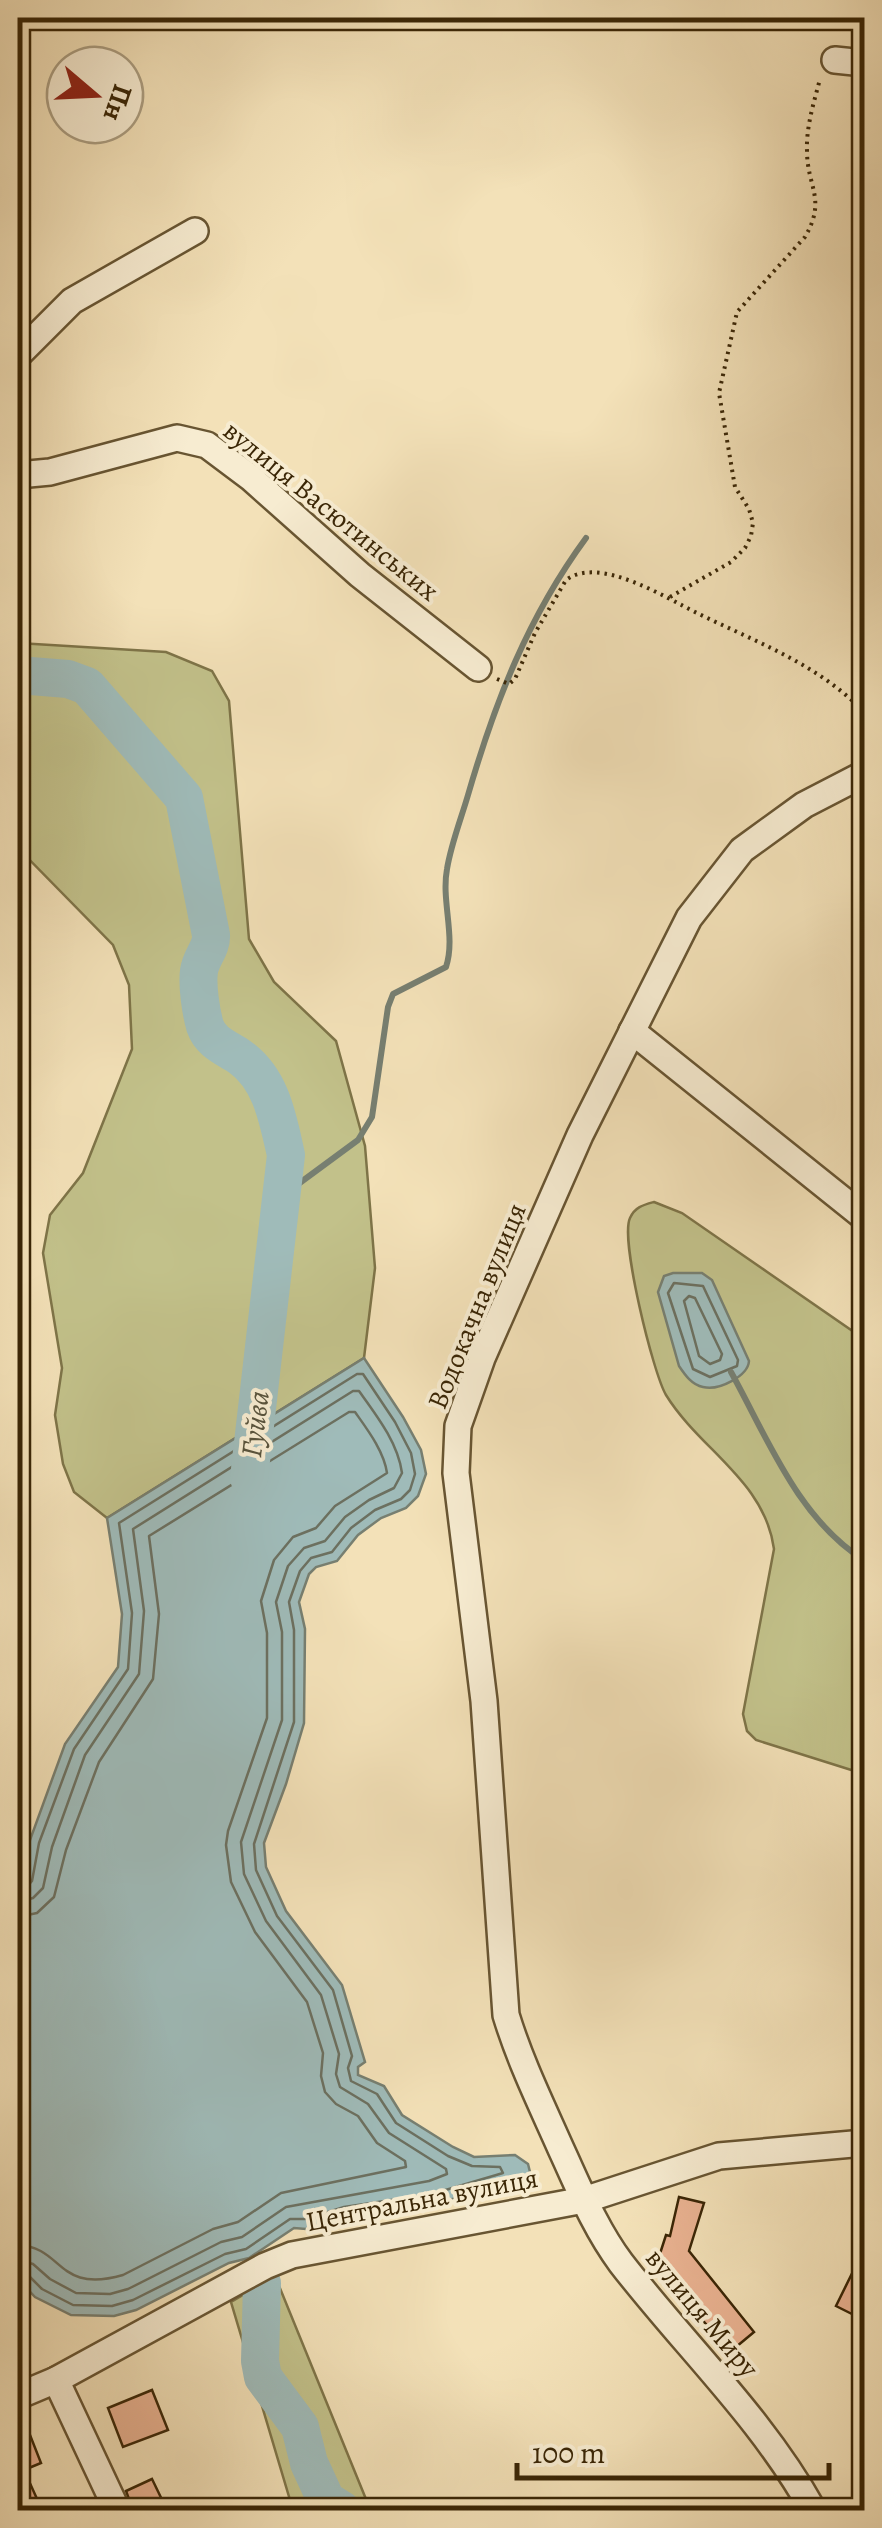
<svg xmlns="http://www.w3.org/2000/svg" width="882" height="2528" font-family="Alegreya,serif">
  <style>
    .green { fill: #c2c18a; stroke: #7e7448; stroke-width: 2.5 }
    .water { fill: #9fbbb9; stroke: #777f71; stroke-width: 2.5 }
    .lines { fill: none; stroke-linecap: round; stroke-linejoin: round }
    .shore { stroke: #6c7060; stroke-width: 2.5 }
    .stream { stroke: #777f71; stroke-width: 6 }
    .river { stroke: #9fbbb9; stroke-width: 38 }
    .building { fill: #e9b291; stroke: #3a2606; stroke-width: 2.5 }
    .minor-casing { stroke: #685532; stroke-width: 30 }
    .path { stroke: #3a2606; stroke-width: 4; stroke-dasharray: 2.5 5; stroke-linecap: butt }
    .minor { stroke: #f7ecd1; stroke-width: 25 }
    .labels { text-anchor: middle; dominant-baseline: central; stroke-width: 8; stroke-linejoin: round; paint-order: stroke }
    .street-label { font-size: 28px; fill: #3a2606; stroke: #f7ecd1 }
    .water-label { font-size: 30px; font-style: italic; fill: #58533c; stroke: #f7ecd1 }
  </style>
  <rect width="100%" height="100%" fill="#f3e1b8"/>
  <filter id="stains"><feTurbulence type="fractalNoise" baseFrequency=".002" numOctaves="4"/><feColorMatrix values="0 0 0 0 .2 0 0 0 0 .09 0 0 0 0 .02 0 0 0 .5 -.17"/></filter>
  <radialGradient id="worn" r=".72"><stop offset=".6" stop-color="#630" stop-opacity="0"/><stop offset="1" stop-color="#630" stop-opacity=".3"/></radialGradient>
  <g class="green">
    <polygon points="18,643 166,652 212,671 229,701 249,939 274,982 336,1041 365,1146 375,1268 364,1358 107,1518 74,1492 63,1464 55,1415 62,1368 43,1253 50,1215 83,1173 132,1049 129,985 113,945 18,848"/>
    <path d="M654,1202L682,1213L864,1339V1774L756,1740L747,1731L743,1714L774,1549C765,1481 700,1450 666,1395C653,1373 620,1239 630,1218C635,1207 643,1205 654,1202Z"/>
    <polygon points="275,2276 368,2504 373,2510 293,2510 231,2302"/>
  </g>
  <g class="water">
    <path d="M673,1273H702L712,1280L749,1361C748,1376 719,1391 703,1387C692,1385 685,1375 679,1366L658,1292L664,1276Z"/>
    <polygon points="364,1358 403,1417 421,1450 426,1474 418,1496 406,1508 381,1518 358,1535 337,1561 316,1567 309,1574 299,1602 305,1629 304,1723 286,1784 264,1843 266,1867 286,1911 342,1985 365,2062 358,2067 358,2075 384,2086 402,2115 453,2147 474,2157 515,2155 528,2164 530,2172 519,2182 433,2204 346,2217 306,2229 294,2228 249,2258 229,2263 136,2310 114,2316 71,2315 35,2297 18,2279 18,1898 30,1840 65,1744 118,1667 122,1614 107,1518"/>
  </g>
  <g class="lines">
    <g class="shore">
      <polygon points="674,1283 703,1286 738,1360 737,1366 710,1377 693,1369 668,1293"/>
      <polygon points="689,1296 695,1298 722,1354 720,1360 710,1364 699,1356 684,1301"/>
      <polyline points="18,1889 26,1888 32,1881 39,1843 74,1749 128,1669 132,1613 119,1523 357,1374 363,1374 395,1422 411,1453 415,1474 410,1490 401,1499 375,1510 351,1528 332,1552 311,1558 300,1571 289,1602 294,1630 294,1722 254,1844 256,1870 277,1916 333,1990 352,2056 348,2068 351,2081 377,2094 396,2123 448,2156 472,2166 500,2167 503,2173 432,2194 344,2207 306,2219 290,2219 246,2249 225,2254 133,2300 112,2306 73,2305 42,2289 27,2274 18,2273"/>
      <path d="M18,1902L33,1898L43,1888L52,1847L85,1755L139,1674L144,1611L133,1529L353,1391H359C377,1416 398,1443 402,1473L394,1488L369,1500L345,1517L325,1541L304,1548L288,1566L276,1602L282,1632V1720L241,1842L244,1874L266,1921L321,1995L339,2054L336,2074L340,2087L368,2104L389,2133L446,2169L447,2174L429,2181L286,2207L242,2237L221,2242L128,2289L110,2294L76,2293L50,2279L33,2264L18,2260"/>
      <path d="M18,1917L37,1913L54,1897L66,1850L99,1762L153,1679L159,1614L149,1536L349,1412H355C367,1429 384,1451 387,1473L335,1506L316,1528L293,1537L274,1560L261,1601L267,1633V1718L228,1831L226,1845L231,1882L255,1932L307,2002L323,2053L321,2076L325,2092L336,2104L358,2116L377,2143L405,2161L406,2167L281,2193L238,2222L213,2229L123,2275C56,2294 64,2247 18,2245"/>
    </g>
    <g class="stream">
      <path d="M282,1196L358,1140L372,1117L388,1007L393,994L446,967C456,937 441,901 447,869C451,844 461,819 468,795C495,702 528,617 586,538"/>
      <path d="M731,1372C767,1437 798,1519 864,1560"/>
    </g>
    <g class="river">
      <path d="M18,675L68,679L87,686L184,798L211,935C212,948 201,957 199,971C197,986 201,1012 205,1026C211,1043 227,1048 240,1057C272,1080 278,1120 286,1155L249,1478"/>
      <polyline points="262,2283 260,2361 263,2377 300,2427 309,2463 326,2500 342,2510"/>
    </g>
  </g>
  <g class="building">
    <polygon points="679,2197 704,2203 689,2251 754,2332 730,2352 656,2266 666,2235 670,2236"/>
    <polygon points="864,2249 864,2320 836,2306"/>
    <polygon points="152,2390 168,2430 123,2447 108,2408"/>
    <polygon points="18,2412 21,2412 41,2463 24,2470 42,2510 18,2510"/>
    <polygon points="152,2479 167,2510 133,2510 126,2491"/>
  </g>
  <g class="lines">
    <g class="minor-casing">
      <g id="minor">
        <polyline points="835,60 864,63"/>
        <polyline points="18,355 72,301 195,231"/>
        <polyline points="18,475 50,472 177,438 207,445 251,478 360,575 478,668"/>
        <polyline points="632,1031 864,1217"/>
        <polyline points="56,2380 117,2510"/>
        <polyline points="18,2396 56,2380 265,2266 292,2255 584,2200 719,2156 864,2143"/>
        <path d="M813,2510C762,2418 685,2346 621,2263C595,2228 579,2188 561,2149C541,2104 520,2061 506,2015L484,1701L456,1473L458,1426L482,1358L580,1135L689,918L742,850L804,805L864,774"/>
      </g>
    </g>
    <g class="path">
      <path d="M670,597L731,562L745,548L751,536L753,523L749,509L735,487L719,393L737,312L805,237C827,199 807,187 807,151C806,127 814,102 820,79"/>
      <path d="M497,679L509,684L515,679L535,633L566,580C599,555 666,598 697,613C756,642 818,664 864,712"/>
    </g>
    <use href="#minor" class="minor"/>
  </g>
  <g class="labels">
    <g class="street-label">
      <text transform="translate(331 511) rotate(39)">вулиця Васютинських</text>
      <text transform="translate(477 1306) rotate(-68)">Водокачна вулиця</text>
      <text transform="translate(422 2200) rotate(-11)">Центральна вулиця</text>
      <text transform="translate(702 2313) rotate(50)">вулиця Миру</text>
    </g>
    <g class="water-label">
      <text transform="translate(255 1424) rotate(-83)">Гуйва</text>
    </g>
  </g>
  <rect width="882" height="2528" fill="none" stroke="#f3e1b8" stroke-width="60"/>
  <rect x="20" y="20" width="842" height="2488" fill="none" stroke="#3a2606" stroke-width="5"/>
  <rect x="30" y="30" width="822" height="2468" fill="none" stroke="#3a2606" stroke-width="2.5"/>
  <g transform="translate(95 95) rotate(109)"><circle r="48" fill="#f7ecd1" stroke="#ab9d80" stroke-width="2.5"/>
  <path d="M0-8L18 38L0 25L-18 38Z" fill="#8f2418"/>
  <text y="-15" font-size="28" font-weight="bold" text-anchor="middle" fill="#3a2606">Пн</text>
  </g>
  <path d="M517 2463v15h312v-15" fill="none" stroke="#3a2606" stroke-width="5"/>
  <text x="532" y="2463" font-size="30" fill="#3a2606" stroke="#f7ecd1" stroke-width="8" paint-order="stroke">100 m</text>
  <rect width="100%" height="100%" filter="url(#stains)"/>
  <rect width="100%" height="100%" fill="url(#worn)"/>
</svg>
